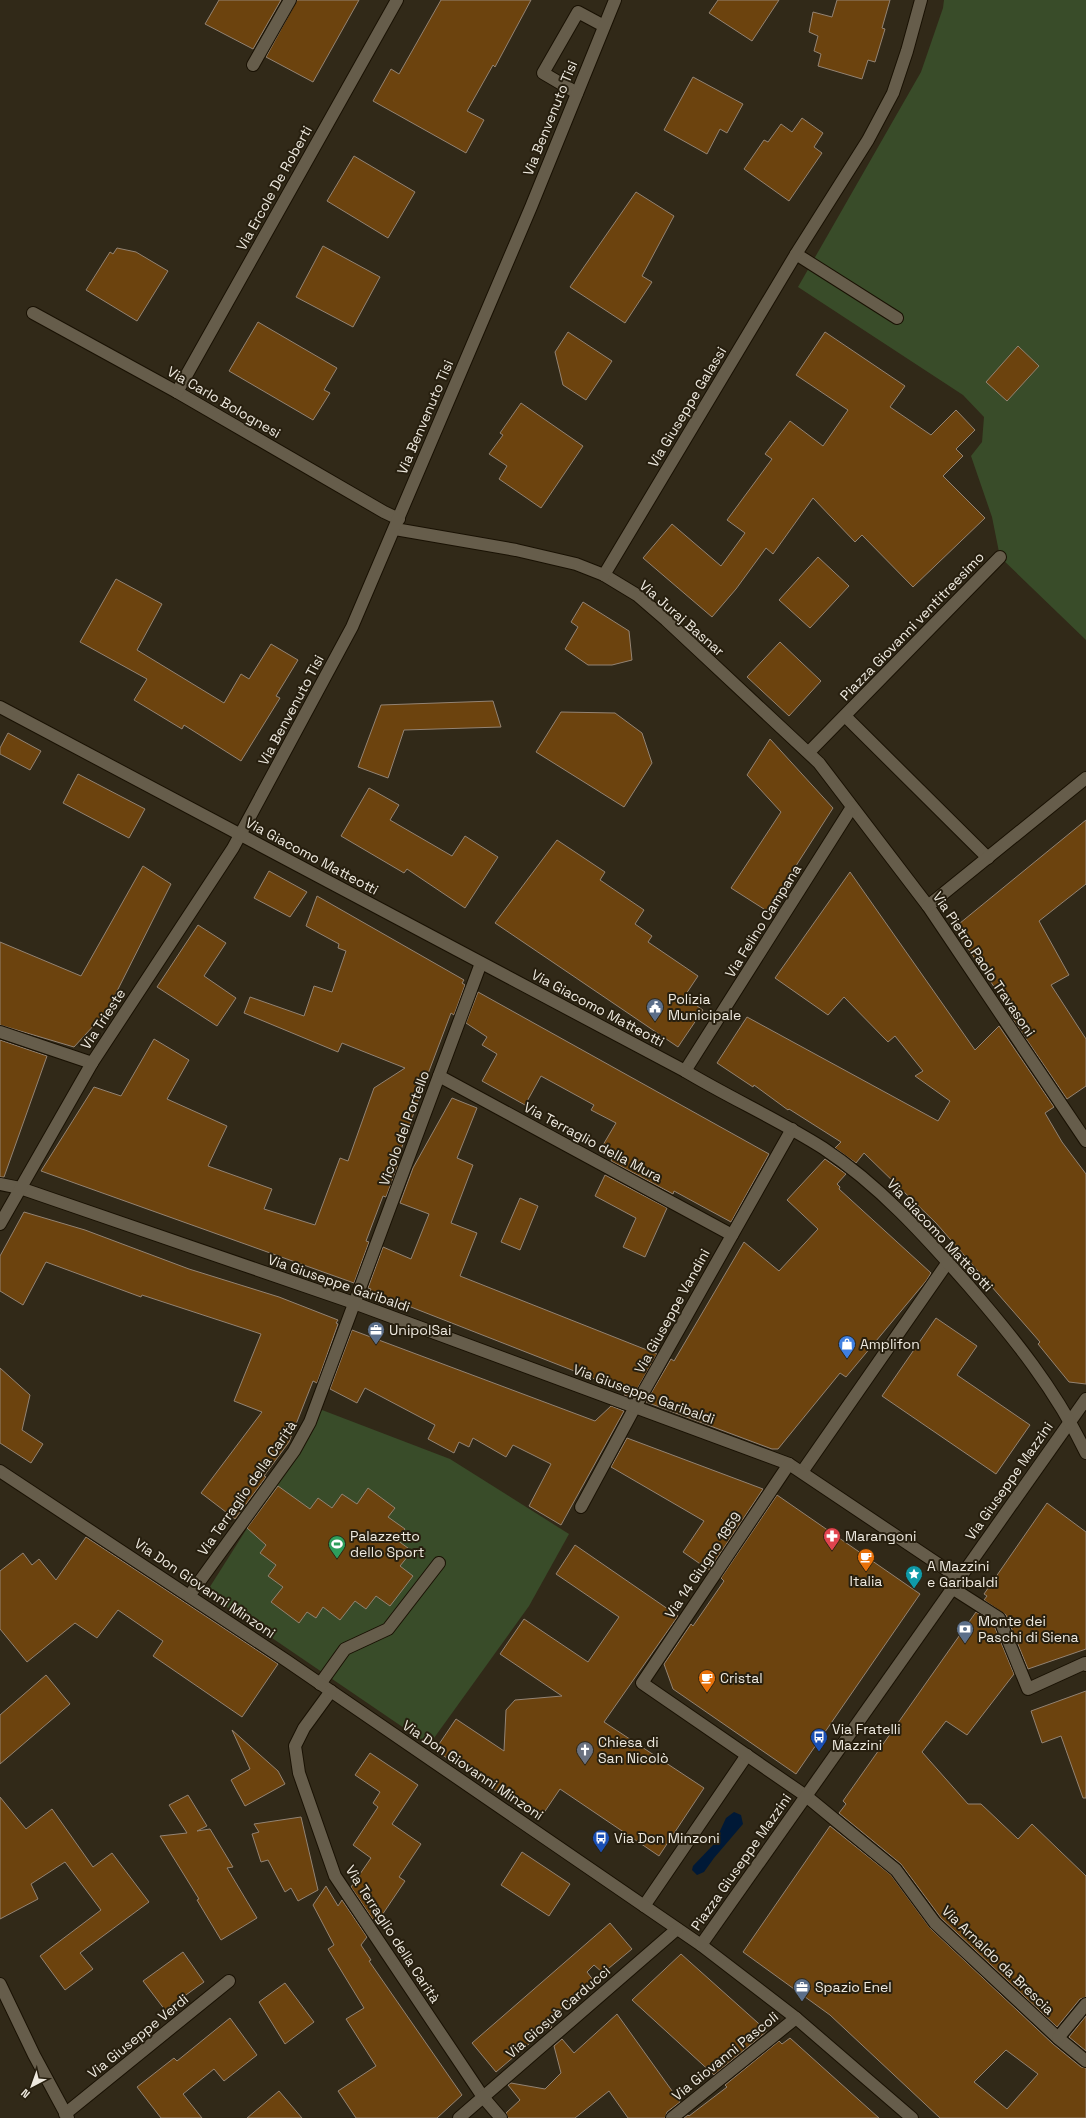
<svg xmlns="http://www.w3.org/2000/svg" width="1086" height="2118" font-family="'Space Grotesk',sans-serif">
  <style>
    .green { fill: #394c29 }
    .water { fill: #001937 }
    .building { fill: #6c430e; stroke: #938373; fill-rule: evenodd }
    .lines { fill: none; stroke-linecap: round; stroke-linejoin: round }
    .service-casing { stroke: #191103; stroke-width: 14 }
    .pedestrian-casing { stroke: #191103; stroke-width: 14 }
    .minor-casing { stroke: #191103; stroke-width: 14 }
    .tertiary-casing { stroke: #191103; stroke-width: 14 }
    .service { stroke: #665d4b; stroke-width: 12 }
    .pedestrian { stroke: #665d4b; stroke-width: 12 }
    .minor { stroke: #665d4b; stroke-width: 12 }
    .tertiary { stroke: #665d4b; stroke-width: 12 }
    .labels { text-anchor: middle; dominant-baseline: central; stroke-width: 4; stroke-linejoin: round; paint-order: stroke }
    .street-label { font-size: 14px; fill: #eee9df; stroke: #271f0f }
    .poi-label { font-size: 14px; fill: #eee9df; stroke: #271f0f; text-anchor: start }
  </style>
  <rect width="100%" height="100%" fill="#312918"/>
  <g class="green">
    <polygon points="944,0 1086,0 1086,640 1000,557 992,517 971,456 982,442 984,417 963,395 798,287 921,72 943,8"/>
    <polygon points="322,1410 450,1459 569,1534 529,1606 429,1745 206,1593"/>
  </g>
  <polygon class="water" points="734,1812 741,1815 743,1824 714,1858 704,1872 697,1875 692,1870 693,1866 714,1844 726,1818"/>
  <g class="building">
    <polygon points="219,0 281,0 253,49 205,24"/>
    <polygon points="297,0 359,0 313,82 266,57"/>
    <polygon points="441,0 531,0 495,67 493,65 467,111 484,120 466,153 373,101 391,69 399,74"/>
    <polygon points="718,0 779,0 752,41 709,13"/>
    <polygon points="837,0 890,0 882,28 885,29 875,62 868,60 862,79 818,66 821,54 814,51 818,36 809,32 813,12 832,17"/>
    <polygon points="693,77 743,104 727,133 720,129 707,154 664,130"/>
    <polygon points="802,118 823,133 814,147 822,153 789,201 744,169 764,140 768,142 781,124 792,132"/>
    <polygon points="354,156 415,192 388,238 327,201"/>
    <polygon points="636,192 674,216 642,276 652,282 625,323 570,287"/>
    <polygon points="323,246 380,277 353,327 296,297"/>
    <polygon points="117,248 136,252 168,271 137,321 86,290 110,252 113,254"/>
    <polygon points="258,322 337,368 324,390 330,393 313,420 229,371"/>
    <polygon points="568,332 612,361 586,400 563,385 555,352"/>
    <polygon points="825,332 905,386 890,407 931,435 956,410 975,430 956,449 963,456 943,476 985,518 913,587 862,535 855,542 813,498 773,554 766,548 736,589 712,617 643,558 672,524 721,566 745,533 727,520 772,459 765,454 790,421 823,446 848,410 796,375"/>
    <polygon points="1018,346 1039,366 1007,401 986,382"/>
    <polygon points="521,403 583,446 541,508 499,479 507,466 489,454 503,435 500,433"/>
    <polygon points="818,557 849,586 810,628 779,600"/>
    <polygon points="116,579 162,604 137,650 224,703 241,674 249,679 271,644 298,660 276,696 280,698 241,761 184,725 182,729 134,700 147,679 80,642"/>
    <polygon points="583,602 629,631 632,660 612,665 588,665 565,649 578,627 571,622"/>
    <polygon points="780,642 821,681 789,716 747,677"/>
    <polygon points="493,701 501,727 404,730 388,778 358,767 381,705"/>
    <polygon points="561,712 615,713 642,733 652,763 624,807 536,752"/>
    <polygon points="8,733 41,751 30,770 0,754 0,748"/>
    <polygon points="770,739 833,808 767,911 731,888 781,812 747,775"/>
    <polygon points="78,774 145,809 129,838 63,803"/>
    <polygon points="369,788 399,805 390,820 452,856 465,836 498,857 465,908 407,869 404,873 341,836"/>
    <polygon points="1086,820 1086,884 1039,921 1069,975 1051,985 1086,1039 1086,1086 1067,1099 1010,1015 1012,1013 954,928"/>
    <polygon points="557,840 605,872 600,880 644,910 635,924 652,936 648,942 698,976 684,997 703,1010 678,1047 495,923"/>
    <polygon points="143,866 171,884 107,1011 74,1047 0,1025 0,942 81,976"/>
    <polygon points="269,871 307,892 290,917 254,898"/>
    <polygon points="850,872 975,1050 999,1026 1054,1107 1045,1113 1062,1142 1086,1174 1086,1384 1069,1382 1038,1344 1040,1342 936,1223 864,1153 856,1163 835,1148 841,1142 789,1109 788,1110 754,1085 753,1087 717,1063 747,1017 938,1121 950,1101 915,1076 923,1071 895,1036 888,1042 844,997 828,1015 775,978"/>
    <polygon points="317,896 464,980 462,983 465,985 454,1015 451,1013 423,1087 396,1164 398,1165 386,1197 383,1196 366,1241 369,1242 354,1283 41,1171 94,1087 121,1096 154,1039 189,1060 167,1099 227,1126 208,1166 272,1189 264,1209 315,1225 340,1158 348,1161 374,1088 405,1068 342,1043 338,1052 244,1013 250,997 304,1016 314,986 332,992 346,951 338,948 339,944 306,926"/>
    <polygon points="198,925 226,943 204,976 236,998 217,1026 157,987"/>
    <polygon points="478,992 769,1154 731,1222 674,1191 673,1194 611,1161 613,1157 600,1150 616,1123 591,1110 594,1105 541,1076 525,1105 482,1081 497,1054 482,1045 487,1037 466,1023"/>
    <polygon points="0,1040 47,1056 4,1177 0,1177"/>
    <polygon points="452,1098 477,1108 457,1158 473,1165 451,1223 477,1233 460,1276 657,1354 632,1398 624,1395 628,1392 370,1291 371,1289 368,1288 383,1247 411,1259 429,1214 400,1203 413,1168"/>
    <polygon points="825,1159 846,1174 837,1184 840,1187 839,1189 931,1273 926,1281 846,1377 840,1373 778,1449 772,1449 646,1402 671,1359 674,1361 744,1242 779,1271 818,1229 787,1200"/>
    <polygon points="605,1175 667,1208 645,1257 623,1247 636,1218 595,1196"/>
    <polygon points="520,1198 538,1206 520,1250 501,1242"/>
    <polygon points="24,1212 85,1230 189,1269 279,1297 338,1320 336,1323 338,1324 317,1383 313,1381 289,1442 264,1476 266,1477 235,1519 201,1493 262,1412 234,1401 261,1334 142,1295 141,1297 46,1262 23,1305 0,1291 0,1256"/>
    <polygon points="936,1318 977,1346 957,1375 1030,1425 996,1474 882,1396"/>
    <polygon points="352,1330 595,1421 611,1406 624,1411 561,1525 529,1506 551,1464 513,1445 506,1457 473,1438 469,1447 459,1442 454,1453 428,1439 435,1425 365,1388 357,1403 330,1389"/>
    <polygon points="0,1368 30,1395 22,1430 43,1444 31,1463 0,1443"/>
    <polygon points="627,1438 763,1489 709,1570 683,1552 704,1521 611,1467"/>
    <polygon points="278,1486 310,1509 318,1498 332,1508 342,1494 357,1504 368,1488 395,1508 388,1517 405,1529 397,1540 412,1551 400,1566 413,1576 390,1606 376,1596 366,1609 355,1601 340,1620 323,1607 316,1618 307,1612 299,1623 271,1602 283,1587 268,1576 276,1565 260,1553 266,1545 247,1528"/>
    <polygon points="777,1495 920,1594 796,1774 673,1689 664,1664 691,1624 693,1626 724,1581 721,1578"/>
    <polygon points="1047,1503 1086,1532 1086,1649 1028,1669 1006,1615 984,1600 987,1596 984,1594"/>
    <polygon points="86,1537 278,1664 242,1717 153,1656 163,1641 118,1610 97,1638 75,1623 27,1662 0,1629 0,1571 23,1553 32,1565 39,1559 56,1580"/>
    <polygon points="575,1545 678,1616 604,1722 704,1788 659,1856 560,1789 539,1820 435,1750 456,1719 504,1751 506,1710 515,1700 562,1696 500,1654 524,1619 588,1662 619,1617 556,1574"/>
    <polygon points="976,1612 993,1623 1014,1674 967,1735 946,1721 922,1752 968,1804 981,1804 1018,1839 1032,1824 1086,1876 1086,1997 1080,1999 1057,2027 941,1918 901,1864 839,1813 846,1804 843,1801"/>
    <polygon points="46,1675 70,1704 0,1764 0,1715"/>
    <polygon points="1086,1691 1086,1798 1083,1798 1061,1736 1042,1743 1031,1711"/>
    <polygon points="232,1730 278,1771 285,1784 245,1806 231,1780 250,1769"/>
    <polygon points="370,1753 418,1785 392,1824 421,1844 399,1877 405,1881 376,1924 351,1887 371,1858 353,1845 378,1807 373,1803 380,1792 355,1775"/>
    <polygon points="188,1795 207,1826 197,1831 210,1829 233,1867 227,1868 257,1918 221,1940 197,1900 199,1899 160,1836 187,1833 169,1805"/>
    <polygon points="0,1797 26,1829 52,1809 93,1867 112,1853 149,1902 80,1953 93,1969 65,1990 40,1956 101,1910 65,1862 31,1884 38,1899 0,1919"/>
    <polygon points="301,1817 318,1890 298,1901 291,1888 285,1892 268,1860 261,1862 252,1834 259,1832 254,1824"/>
    <path d="M830,1826L891,1875L930,1928L1053,2044L1081,2067L1086,2068V2118H940L830,2015L743,1952ZM1006,2050L1038,2074L1007,2109L974,2082Z"/>
    <polygon points="522,1852 570,1884 549,1916 501,1885"/>
    <polygon points="326,1886 338,1906 342,1900 367,1937 361,1945 371,1960 369,1961 462,2095 437,2118 356,2118 338,2091 376,2066 346,2019 364,2008 328,1949 334,1945 313,1905"/>
    <polygon points="610,1923 632,1949 603,1973 594,1965 587,1972 594,1981 547,2021 552,2027 550,2029 549,2027 496,2072 472,2043"/>
    <polygon points="183,1952 204,1982 165,2010 143,1981"/>
    <polygon points="681,1954 767,2031 714,2075 632,2000"/>
    <polygon points="285,1983 314,2022 285,2044 259,2002"/>
    <polygon points="617,2014 680,2102 667,2112 665,2118 628,2118 609,2091 575,2118 508,2118 506,2113 520,2100 508,2085 511,2083 545,2089 561,2073 554,2046 562,2039 574,2053"/>
    <polygon points="1086,2016 1086,2051 1069,2037"/>
    <polygon points="230,2018 257,2055 224,2081 214,2069 183,2094 202,2118 161,2118 137,2087 174,2058 177,2061"/>
    <polygon points="790,2038 879,2118 684,2118 688,2115 689,2116 727,2087 725,2085 779,2041 782,2044"/>
    <polygon points="279,2091 302,2118 247,2118"/>
  </g>
  <g class="lines">
    <g class="service-casing">
      <g id="service">
        <polyline points="577,93 543,73 578,12 604,26"/>
        <polyline points="796,254 897,318"/>
        <polyline points="845,716 988,858"/>
        <polyline points="320,1684 345,1649 388,1629 439,1563"/>
      </g>
    </g>
    <g class="pedestrian-casing">
      <g id="pedestrian">
        <polyline points="802,1472 948,1262"/>
        <polyline points="581,1507 635,1407"/>
        <polyline points="644,1906 747,1755"/>
      </g>
    </g>
    <g class="minor-casing">
      <g id="minor">
        <polyline points="253,65 290,0"/>
        <polyline points="33,313 177,392 384,512 399,519"/>
        <polyline points="177,392 397,0"/>
        <polyline points="395,529 516,550 576,564 604,575 637,595 666,620 819,763 928,906 1086,1141"/>
        <polyline points="604,575 796,254 868,140 893,93 907,51 921,0"/>
        <polyline points="809,752 1000,557"/>
        <polyline points="928,906 1086,778"/>
        <polyline points="0,1032 92,1063"/>
        <polyline points="685,1071 852,807"/>
        <polyline points="439,1076 732,1235"/>
        <polyline points="0,1184 20,1188 354,1303 789,1464 959,1578"/>
        <polyline points="0,1224 92,1063 233,848 352,627 531,207 615,0"/>
        <polyline points="635,1407 792,1129"/>
        <polyline points="789,1464 642,1683 806,1796 896,1870 935,1923 1058,2038 1086,2061"/>
        <polyline points="0,1471 287,1661 701,1945 796,2018 912,2118"/>
        <polyline points="952,1588 999,1618 1028,1689 1085,1663 1086,1665"/>
        <polyline points="189,1596 294,1451 310,1422 481,963"/>
        <polyline points="331,1691 304,1728 295,1746 299,1773 335,1876 483,2097 501,2118"/>
        <polyline points="701,1945 1086,1399"/>
        <polyline points="1058,2038 1086,2004"/>
        <polyline points="65,2114 229,1981"/>
        <polyline points="459,2118 677,1929"/>
        <polyline points="672,2118 796,2018"/>
      </g>
    </g>
    <g class="tertiary-casing">
      <g id="tertiary">
        <path d="M0,707L685,1071C730,1098 779,1120 823,1148C879,1185 924,1235 968,1285C1013,1337 1056,1390 1086,1453"/>
        <polyline points="0,1984 34,2055 68,2118"/>
      </g>
    </g>
    <use href="#service" class="service"/>
    <use href="#pedestrian" class="pedestrian"/>
    <use href="#minor" class="minor"/>
    <use href="#tertiary" class="tertiary"/>
  </g>
  <defs>
    <g id="civic-pin" transform="scale(0.9)"><path d="M0 17L-7.5 6A9.5 9.5 0 1 1 7.5 6Z" fill="#5c6f8a" stroke="#271f0f"/><path d="M-.6-6.5H3V-4.5H.6V-3L4-1V1h2V6H-6V1h2V-1L-.6-3ZM-1.2 2.5V6h2.4V2.5Z" fill="#fff"/></g>
    <g id="office-pin" transform="scale(0.9)"><path d="M0 17L-7.5 6A9.5 9.5 0 1 1 7.5 6Z" fill="#5c6f8a" stroke="#271f0f"/><path d="M-6-3h4V-5.5h4V-3h4V5H-6ZM-1-4.5V-3h2v-1.5ZM-6 0V1H6V0Z" fill="#fff"/></g>
    <g id="shop-pin" transform="scale(0.9)"><path d="M0 17L-7.5 6A9.5 9.5 0 1 1 7.5 6Z" fill="#3f7fe0" stroke="#271f0f"/><path d="M-5-2.5h2.3a2.7 3.5 0 0 1 5.4 0H5L5.5 6h-11ZM-1.5-2.5h3a1.5 2.3 0 0 0-3 0Z" fill="#fff"/></g>
    <g id="pharmacy-pin" transform="scale(0.9)"><path d="M0 17L-7.5 6A9.5 9.5 0 1 1 7.5 6Z" fill="#e0444e" stroke="#271f0f"/><path d="M-2-6h4v4h4v4h-4v4h-4v-4h-4v-4h4Z" fill="#fff"/></g>
    <g id="stadium-pin" transform="scale(0.9)"><path d="M0 17L-7.5 6A9.5 9.5 0 1 1 7.5 6Z" fill="#2e9e5b" stroke="#271f0f"/><path d="M0-5a6.5 5 0 1 0 0 10a6.5 5 0 1 0 0-10ZM-3.5-1.8h7v3.6h-7Z" fill="#fff"/></g>
    <g id="cafe-pin" transform="scale(0.9)"><path d="M0 17L-7.5 6A9.5 9.5 0 1 1 7.5 6Z" fill="#e8710a" stroke="#271f0f"/><path d="M-5.5-4.5H6V0H3Q3 3.5 0 3.5H-2.5Q-5.5 3.5-5.5 0ZM3-3.2v2h1.7v-2ZM-6 4.5H4V6H-6Z" fill="#fff"/></g>
    <g id="sight-pin" transform="scale(0.9)"><path d="M0 17L-7.5 6A9.5 9.5 0 1 1 7.5 6Z" fill="#0f9aa8" stroke="#271f0f"/><path d="M0-6L1.8-2.2L6-1.7L2.9 1.2L3.7 5.4L0 3.3L-3.7 5.4L-2.9 1.2L-6-1.7L-1.8-2.2Z" fill="#fff"/></g>
    <g id="bank-pin" transform="scale(0.9)"><path d="M0 17L-7.5 6A9.5 9.5 0 1 1 7.5 6Z" fill="#5c6f8a" stroke="#271f0f"/><path d="M-6-4H6V4H-6ZM0-2.3a2.3 2.3 0 1 0 0 4.6a2.3 2.3 0 1 0 0-4.6Z" fill="#fff"/></g>
    <g id="bus-pin" transform="scale(0.9)"><path d="M0 17L-7.5 6A9.5 9.5 0 1 1 7.5 6Z" fill="#1a4fb4" stroke="#271f0f"/><path d="M-5-6H5V4H4V6H2V4H-2V6H-4V4H-5ZM-3.5-4V0h7V-4ZM-3.5 1.2v1.5H-2V1.2ZM2 1.2v1.5H3.5V1.2Z" fill="#fff"/></g>
    <g id="church-pin" transform="scale(0.9)"><path d="M0 17L-7.5 6A9.5 9.5 0 1 1 7.5 6Z" fill="#6b7280" stroke="#271f0f"/><path d="M-1.2-6h2.4v3.5h3.3v2.4h-3.3V6h-2.4V-.1h-3.3v-2.4h3.3Z" fill="#fff"/></g>
  </defs>
  <g fill-rule="evenodd">
    <use href="#civic-pin" x="655" y="1007"/>
    <use href="#office-pin" x="376" y="1330"/>
    <use href="#shop-pin" x="847" y="1344"/>
    <use href="#pharmacy-pin" x="832" y="1536"/>
    <use href="#stadium-pin" x="337" y="1544"/>
    <use href="#cafe-pin" x="866" y="1557"/>
    <use href="#sight-pin" x="914" y="1574"/>
    <use href="#bank-pin" x="965" y="1629"/>
    <use href="#cafe-pin" x="707" y="1678"/>
    <use href="#bus-pin" x="819" y="1737"/>
    <use href="#church-pin" x="585" y="1750"/>
    <use href="#bus-pin" x="601" y="1838"/>
    <use href="#office-pin" x="802" y="1987"/>
  </g>
  <g class="labels">
    <g class="street-label">
      <text transform="translate(550 118) rotate(-68)">Via Benvenuto Tisi</text>
      <text transform="translate(274 188) rotate(-61)">Via Ercole De Roberti</text>
      <text transform="translate(224 402) rotate(30)">Via Carlo Bolognesi</text>
      <text transform="translate(687 407) rotate(-59)">Via Giuseppe Galassi</text>
      <text transform="translate(425 417) rotate(-67)">Via Benvenuto Tisi</text>
      <text transform="translate(682 618) rotate(41)">Via Juraj Basnar</text>
      <text transform="translate(912 626) rotate(-46)">Piazza Giovanni ventitreesimo</text>
      <text transform="translate(291 710) rotate(-62)">Via Benvenuto Tisi</text>
      <text transform="translate(312 856) rotate(28)">Via Giacomo Matteotti</text>
      <text transform="translate(763 921) rotate(-58)">Via Felino Campana</text>
      <text transform="translate(984 964) rotate(56)">Via Pietro Paolo Travasoni</text>
      <text transform="translate(598 1008) rotate(28)">Via Giacomo Matteotti</text>
      <text transform="translate(103 1019) rotate(-57)">Via Trieste</text>
      <text transform="translate(404 1128) rotate(-70)">Vicolo del Portello</text>
      <text transform="translate(593 1142) rotate(28)">Via Terraglio della Mura</text>
      <text transform="translate(940 1235) rotate(47)">Via Giacomo Matteotti</text>
      <text transform="translate(339 1283) rotate(19)">Via Giuseppe Garibaldi</text>
      <text transform="translate(672 1311) rotate(-61)">Via Giuseppe Vandini</text>
      <text transform="translate(644 1394) rotate(20)">Via Giuseppe Garibaldi</text>
      <text transform="translate(1009 1481) rotate(-55)">Via Giuseppe Mazzini</text>
      <text transform="translate(247 1488) rotate(-55)">Via Terraglio della Carità</text>
      <text transform="translate(703 1565) rotate(-56)">Via 14 Giugno 1859</text>
      <text transform="translate(205 1588) rotate(34)">Via Don Giovanni Minzoni</text>
      <text transform="translate(473 1770) rotate(34)">Via Don Giovanni Minzoni</text>
      <text transform="translate(741 1862) rotate(-55)">Piazza Giuseppe Mazzini</text>
      <text transform="translate(393 1934) rotate(57)">Via Terraglio della Carità</text>
      <text transform="translate(998 1960) rotate(44)">Via Arnaldo da Brescia</text>
      <text transform="translate(558 2012) rotate(-41)">Via Giosuè Carducci</text>
      <text transform="translate(138 2036) rotate(-39)">Via Giuseppe Verdi</text>
      <text transform="translate(725 2056) rotate(-39)">Via Giovanni Pascoli</text>
    </g>
    <g class="poi-label">
      <text x="668" y="999">Polizia<tspan x="668" dy="16">Municipale</tspan></text>
      <text x="389" y="1330">UnipolSai</text>
      <text x="860" y="1344">Amplifon</text>
      <text x="350" y="1536">Palazzetto<tspan x="350" dy="16">dello Sport</tspan></text>
      <text x="845" y="1536">Marangoni</text>
      <text x="927" y="1566">A Mazzini<tspan x="927" dy="16">e Garibaldi</tspan></text>
      <text x="866" y="1581" text-anchor="middle">Italia</text>
      <text x="978" y="1621">Monte dei<tspan x="978" dy="16">Paschi di Siena</tspan></text>
      <text x="720" y="1678">Cristal</text>
      <text x="832" y="1729">Via Fratelli<tspan x="832" dy="16">Mazzini</tspan></text>
      <text x="598" y="1742">Chiesa di<tspan x="598" dy="16">San Nicolò</tspan></text>
      <text x="614" y="1838">Via Don Minzoni</text>
      <text x="815" y="1987">Spazio Enel</text>
    </g>
  </g>
  <g transform="translate(32 2086) rotate(221)" stroke="#271f0f" stroke-width="3" paint-order="stroke">
  <path d="M0-3L7 15L0 10L-7 15Z" fill="#eee9df"/>
  <text y="-6" font-size="11" font-weight="bold" text-anchor="middle" fill="#eee9df">N</text>
  </g>
</svg>
